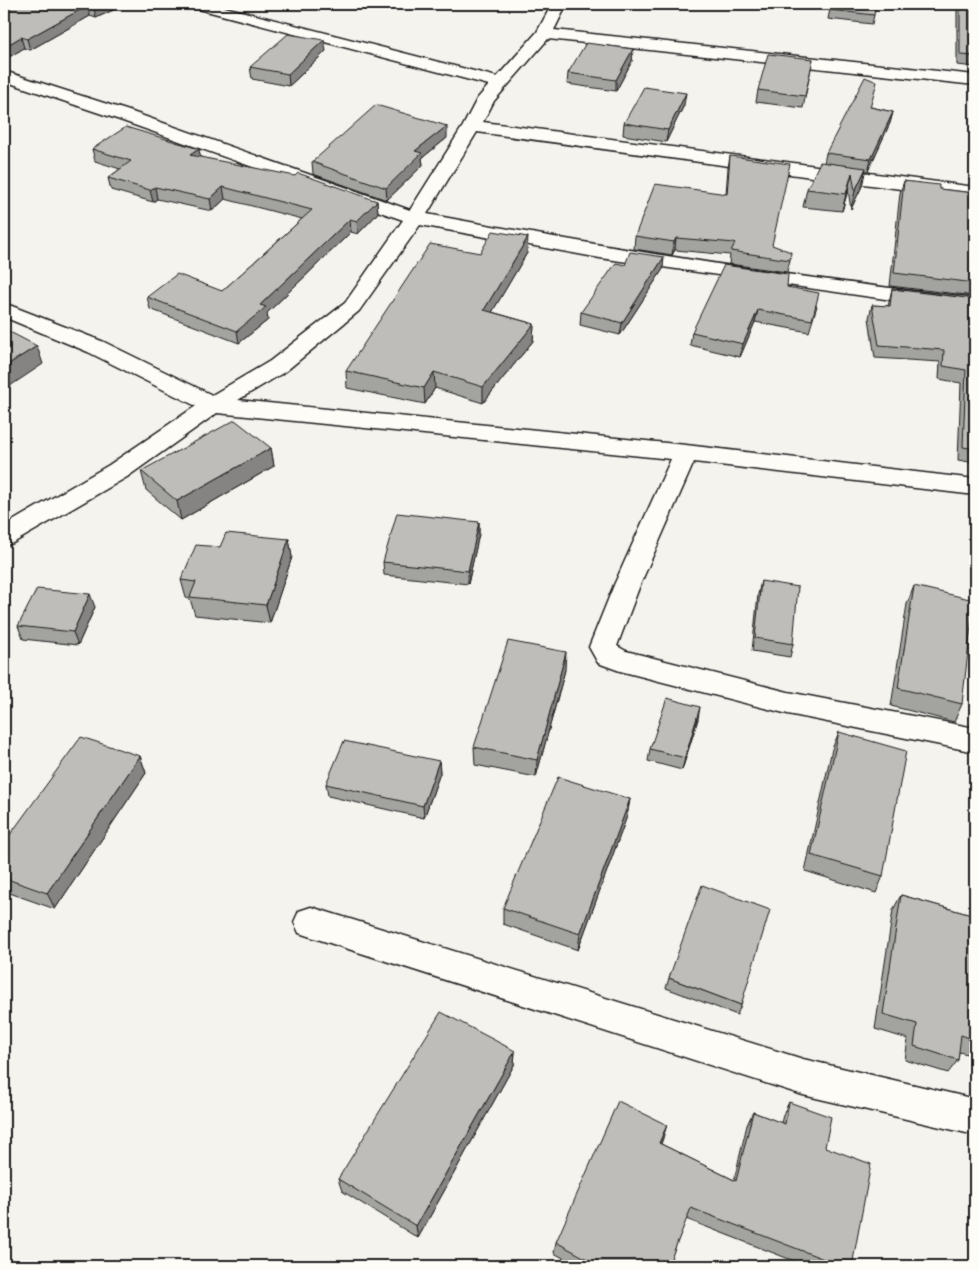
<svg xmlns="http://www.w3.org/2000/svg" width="979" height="1270" font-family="'Indie Flower',sans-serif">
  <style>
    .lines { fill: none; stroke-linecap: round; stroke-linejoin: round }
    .street-casing { stroke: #1c1c1c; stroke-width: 3 }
    .street { fill: #fdfcf7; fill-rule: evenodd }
    .wall { fill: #a3a3a0; stroke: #1c1c1c }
    .shaded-wall { fill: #858482; stroke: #1c1c1c }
    .building { fill: #bebdba; stroke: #1c1c1c }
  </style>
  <rect width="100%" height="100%" fill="#f4f3ee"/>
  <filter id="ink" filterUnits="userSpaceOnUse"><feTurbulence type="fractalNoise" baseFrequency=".02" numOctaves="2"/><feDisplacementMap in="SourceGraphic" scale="10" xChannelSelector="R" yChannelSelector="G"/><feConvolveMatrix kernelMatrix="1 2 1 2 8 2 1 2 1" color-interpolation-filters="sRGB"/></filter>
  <g filter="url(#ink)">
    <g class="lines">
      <g class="street-casing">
        <g id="street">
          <path d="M188,4H213L497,77L537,32L552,4H567L554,30L975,75V85L548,39L494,101L483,122L975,187V199L477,132L427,214C609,248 791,278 975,298V310L920,304L600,258L420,225L359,311L286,371L238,400L686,445L975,479V495L694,462L640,585L617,646L626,651L788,692L975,728V752L788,714L620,671L598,663L589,647L614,585L671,459L217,413L127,477L13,543L4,546V526L109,465L196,406L88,352L4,317V303L104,342L212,395L270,361L345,303L403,220L120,120L4,81V71L132,112L410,210L463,126L477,99L489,85L191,7Z"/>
          <polygon points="311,907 803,1059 975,1099 975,1135 803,1095 311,937 299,933 294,922 299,911"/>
        </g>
      </g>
      <use href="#street" class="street"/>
    </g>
    <g class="wall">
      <polygon points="4,4 126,4 96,18 90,16 30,50 24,48 6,59 4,58"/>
      <polygon points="831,4 874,15 872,24 828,19"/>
      <polygon points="957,4 975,4 975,67 957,65"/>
      <polygon points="633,49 632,61 616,91 567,84 568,73"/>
      <polygon points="326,51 289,86 252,79 250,67"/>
      <polygon points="813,59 803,108 756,102 758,90"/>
      <polygon points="684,105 666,142 623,135 624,123"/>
      <polygon points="871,107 893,112 890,123 868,171 865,171 862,186 851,209 848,190 842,211 803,207 807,189 824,163 826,153"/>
      <polygon points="447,138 422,158 423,165 387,200 313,174 312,162"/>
      <polygon points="92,149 199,149 200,157 377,201 378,213 358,234 351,232 267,313 268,320 239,343 150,309 147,297 222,291 302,219 225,199 212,211 157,199 153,202 111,190 108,178 120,169 95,161"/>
      <polygon points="730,156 772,246 790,260 787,272 729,264 730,255 675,250 672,255 634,249 635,236 726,194 728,168"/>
      <polygon points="904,181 939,189 975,193 975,296 890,286 900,193"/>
      <polygon points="480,253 527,253 492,312 534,324 533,341 483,403 435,388 425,404 347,388 346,371"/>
      <polygon points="625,265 663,269 620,335 580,325 581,312"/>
      <polygon points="787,287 817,306 809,332 755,322 740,357 690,345 692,332"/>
      <polygon points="892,289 975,299 975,463 958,460 961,383 939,379 940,362 875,358 869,318 872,305 888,306"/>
      <polygon points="271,448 274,466 181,520 146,490 141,471"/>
      <polygon points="479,522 479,534 468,584 384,575 383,562"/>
      <polygon points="289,539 292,557 270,623 195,615 190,599 186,598 181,580 220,547"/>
      <polygon points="761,581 793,644 790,657 752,651 758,594"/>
      <polygon points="914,586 962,704 954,722 891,706 907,604"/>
      <polygon points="95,607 78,645 23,639 18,626"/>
      <polygon points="565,670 536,777 475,765 474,747"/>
      <polygon points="698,719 682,770 648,761 650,749"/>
      <polygon points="839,732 883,876 876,893 805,871 832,749"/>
      <polygon points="140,756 146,773 55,909 4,891 4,843"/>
      <polygon points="439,761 440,773 424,818 328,796 326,784"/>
      <polygon points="630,799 627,816 578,950 503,924 503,908"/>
      <polygon points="901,895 975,916 975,1056 959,1052 958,1060 948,1073 905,1060 908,1039 875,1029 893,910"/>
      <polygon points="669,978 741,1005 737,1015 666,988"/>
      <polygon points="515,1051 514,1065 418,1238 342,1191 338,1179"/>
      <polygon points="789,1102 825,1147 852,1266 807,1266 686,1219 668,1266 578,1266 554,1253 556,1242 663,1138 661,1144 734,1180 747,1125 753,1112 781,1123 783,1115"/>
    </g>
    <g class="shaded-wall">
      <polygon points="102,4 126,4 96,18 94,8"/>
      <polygon points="87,6 90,16 30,50 27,39"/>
      <polygon points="21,37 24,48 6,59 4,52 4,47"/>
      <polygon points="324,40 326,51 289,86 288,74"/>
      <polygon points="633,49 632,61 616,91 616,80"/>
      <polygon points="686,93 684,105 666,142 668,130"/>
      <polygon points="893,112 890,123 868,171 871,159"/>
      <polygon points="447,126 447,138 422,158 423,165 387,200 386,188 415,151"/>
      <polygon points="199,149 201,161 190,155"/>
      <polygon points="866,168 862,186 851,209 855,191"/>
      <polygon points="852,173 848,190 842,211 846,194"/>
      <polygon points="155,187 157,199 153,202 150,190"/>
      <polygon points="223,187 225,199 212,211 210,199"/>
      <polygon points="377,201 378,213 358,234 357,221"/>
      <polygon points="350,219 351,232 267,313 268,320 239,343 237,331 260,305"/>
      <polygon points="528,237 527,253 484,326 484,310"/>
      <polygon points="676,238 675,250 672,255 674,242"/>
      <polygon points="664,257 663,269 620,335 622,323"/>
      <polygon points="758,310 755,322 740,357 743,344"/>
      <polygon points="534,324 533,341 483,403 483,387"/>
      <polygon points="37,346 43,364 4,390 4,367"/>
      <polygon points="434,372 435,388 425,404 424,388"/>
      <polygon points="271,448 274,466 181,520 177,501"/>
      <polygon points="479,522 479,534 468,584 468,571"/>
      <polygon points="289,539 292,557 270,623 266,605"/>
      <polygon points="90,594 95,607 78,645 73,632"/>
      <polygon points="566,652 565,670 536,777 537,760"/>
      <polygon points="700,707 698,719 682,770 685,758"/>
      <polygon points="140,756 146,773 55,909 47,893"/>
      <polygon points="439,761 440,773 424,818 423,806"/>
      <polygon points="630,799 627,816 578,950 580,934"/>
      <polygon points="515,1051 514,1065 418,1238 416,1226"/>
      <polygon points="667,1125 663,1138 656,1156 659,1143"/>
    </g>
    <g class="building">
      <polygon points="4,4 102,4 94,8 87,6 27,39 21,37 4,47"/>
      <polygon points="831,4 876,4 874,15 830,10"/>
      <polygon points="960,4 975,4 975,56 960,55"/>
      <polygon points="288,34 324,40 288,74 250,67"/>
      <polygon points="586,43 633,49 616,80 568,73"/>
      <polygon points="768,54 813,59 805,96 758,90"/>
      <polygon points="865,77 877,82 870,107 893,112 871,159 826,153"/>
      <polygon points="644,87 686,93 668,130 624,123"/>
      <polygon points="376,105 447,126 415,151 422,153 386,188 312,162"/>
      <polygon points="126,127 199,149 190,155 295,176 298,173 377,201 357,221 350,219 260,305 266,307 237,331 147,297 177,274 222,291 312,210 223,187 210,199 155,187 150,190 108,178 131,161 92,149"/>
      <polygon points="730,156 790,164 772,245 791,252 790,260 731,251 735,243 676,238 674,242 635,236 655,184 727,194"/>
      <polygon points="820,162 866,168 855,191 852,173 846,194 807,189"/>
      <polygon points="904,181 939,185 939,189 975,193 975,283 894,273"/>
      <polygon points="493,231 528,237 484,310 534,324 483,387 434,372 424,388 346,371 430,244 480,253"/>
      <polygon points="630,252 664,257 622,323 581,312 616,263 625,265"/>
      <polygon points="724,265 788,274 787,287 819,293 812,320 758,310 743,344 692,332"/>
      <polygon points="892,289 975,299 975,449 963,447 966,370 943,366 944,350 879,345 872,305 890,306"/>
      <polygon points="4,329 37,346 4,367"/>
      <polygon points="235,420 271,448 177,501 141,471"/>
      <polygon points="397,513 479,522 468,571 383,562"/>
      <polygon points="226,533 289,539 266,605 190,597 196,582 181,580 196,545 220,547"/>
      <polygon points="761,581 798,587 793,644 755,638"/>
      <polygon points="914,586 974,600 962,704 898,688"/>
      <polygon points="37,589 90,594 73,632 18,626"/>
      <polygon points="508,641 566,652 537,760 474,747"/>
      <polygon points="667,698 700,707 685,758 650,749"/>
      <polygon points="839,732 906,751 883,876 811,855"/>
      <polygon points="81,737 140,756 47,893 4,878 4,843"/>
      <polygon points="344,741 439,761 423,806 326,784"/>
      <polygon points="558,777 630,799 580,934 503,908"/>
      <polygon points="702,885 770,910 741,1005 669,978"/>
      <polygon points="901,895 975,916 975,1040 961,1035 958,1060 914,1046 917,1024 883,1014"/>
      <polygon points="441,1012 515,1051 416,1226 338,1179"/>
      <polygon points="618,1101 667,1125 659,1143 736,1181 753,1112 785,1124 789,1102 831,1117 825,1147 871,1164 852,1266 842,1266 691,1208 668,1266 600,1266 556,1242"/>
    </g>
  </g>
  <rect width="979" height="1270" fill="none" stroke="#fdfcf7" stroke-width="20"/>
  <rect x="10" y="10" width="959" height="1250" fill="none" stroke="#1c1c1c" stroke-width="2" filter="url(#ink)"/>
</svg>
